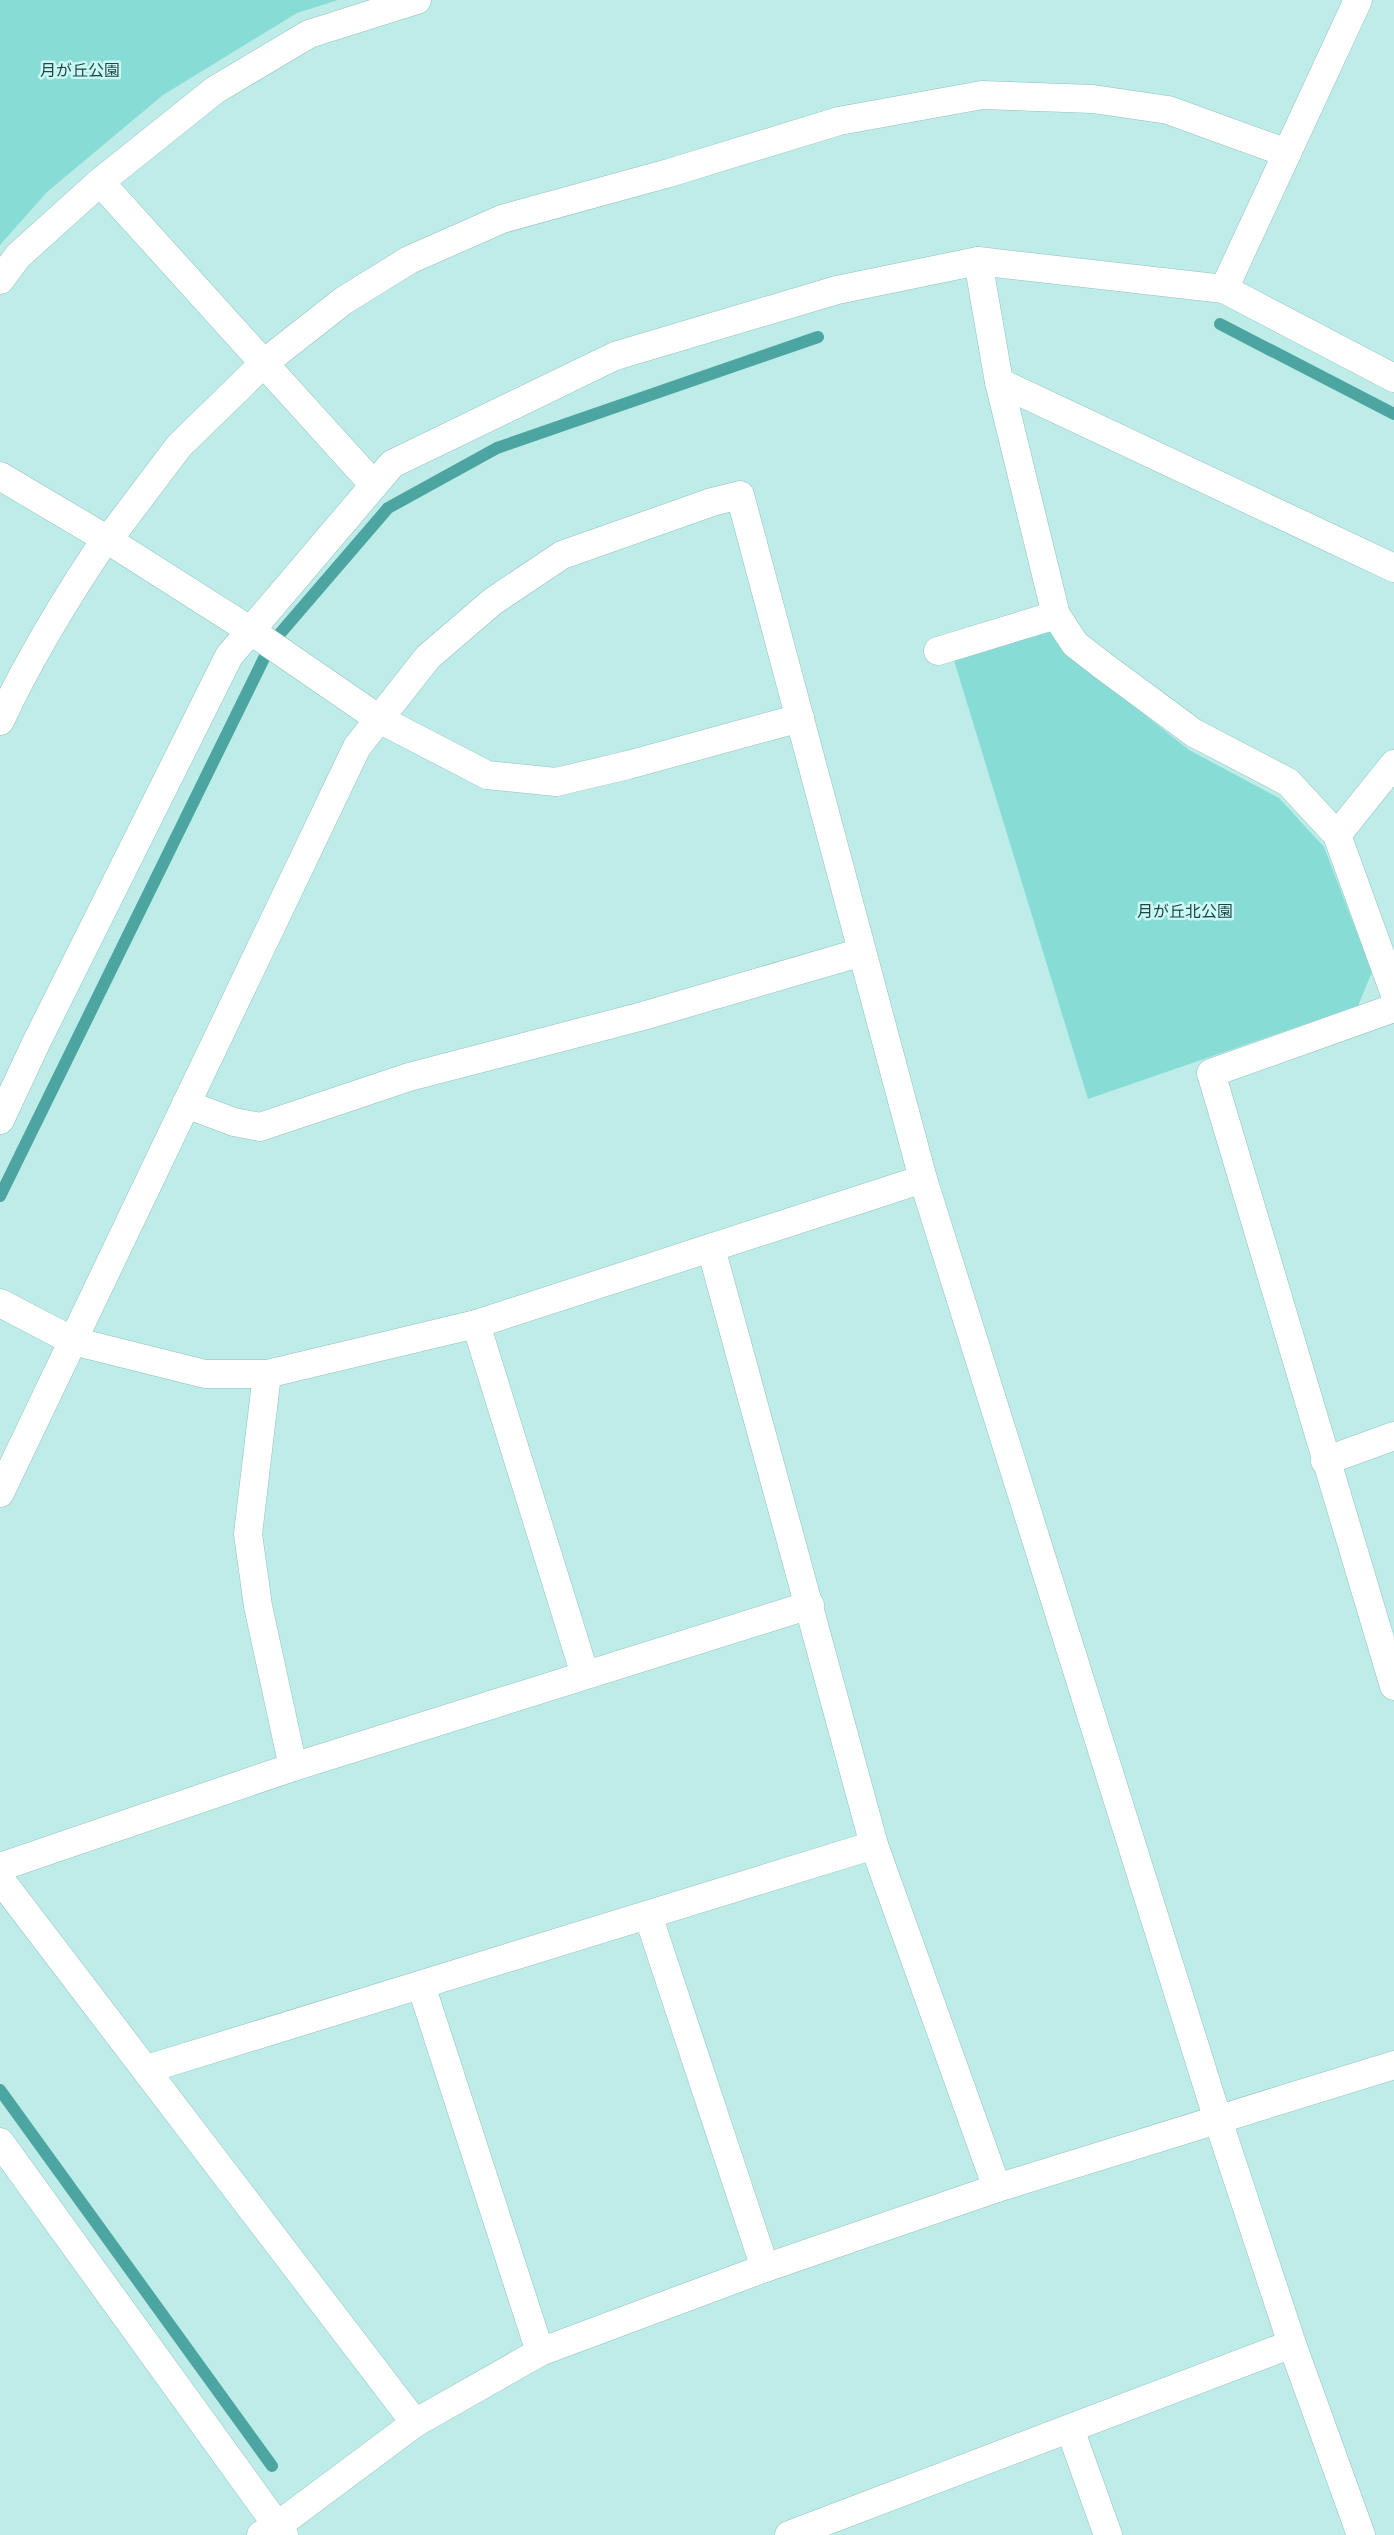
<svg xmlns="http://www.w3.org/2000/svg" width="1394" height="2535" font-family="'Nunito Sans','Noto Sans JP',sans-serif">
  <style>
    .green { fill: #88dcd6 }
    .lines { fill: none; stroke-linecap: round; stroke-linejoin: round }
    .stream { stroke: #4ca5a0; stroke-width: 12 }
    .minor-casing { stroke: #93c0bc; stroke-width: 29 }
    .minor { stroke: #fff; stroke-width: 28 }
    .labels { text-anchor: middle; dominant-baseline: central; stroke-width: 5; stroke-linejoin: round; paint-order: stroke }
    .park-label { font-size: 16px; fill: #1e4744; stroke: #cbf9f5 }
  </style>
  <rect width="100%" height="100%" fill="#beece8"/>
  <g class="green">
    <polygon points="0,0 338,0 297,13 163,95 47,192 0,245"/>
    <polygon points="1056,615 1093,674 1189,750 1279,798 1324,847 1372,972 1358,1006 1088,1099 949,644"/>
  </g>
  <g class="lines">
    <g class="stream">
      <polyline points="1220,324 1394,414"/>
      <polyline points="0,1196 271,644 388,508 497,448 818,337"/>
      <polyline points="0,2090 272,2466"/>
    </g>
    <g class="minor-casing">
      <g id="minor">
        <polyline points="100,182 374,485"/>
        <polyline points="978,261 999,382 1394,568"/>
        <polyline points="0,280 18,256 100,182 215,90 309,34 417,0"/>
        <polyline points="1224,289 1358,0"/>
        <polyline points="999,382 1056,615 1075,644 1102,665 1194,733 1288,782 1337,835 1394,764"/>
        <polyline points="0,476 108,540 251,631 379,719 487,775 556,782 628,765 800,718"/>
        <polyline points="108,540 179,446 264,363 343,301 409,260 502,219 669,173 839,121 982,95 1093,99 1168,110 1287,153"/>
        <polyline points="938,651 1056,615"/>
        <path d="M0,721C30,657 66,598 105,540"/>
        <polyline points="1337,835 1394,992"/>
        <polyline points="1394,1008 1211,1073 1394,1686"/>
        <polyline points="186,1104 234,1122 260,1127 409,1077 643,1016 862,952"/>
        <polyline points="0,1120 36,1043 229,656 392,464 615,356 837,290 978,261 1224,289 1394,378"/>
        <polyline points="711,1248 874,1845 997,2188"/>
        <polyline points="0,1303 73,1341 205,1374 267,1374 476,1324 923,1179"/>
        <polyline points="476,1324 585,1675"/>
        <polyline points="267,1374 248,1534 258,1606 293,1767"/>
        <polyline points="1325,1461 1394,1436"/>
        <polyline points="0,1493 357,747 428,657 492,602 562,555 712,502 740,495 923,1179 1218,2120 1292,2344 1361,2535"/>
        <polyline points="0,1867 293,1767 810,1605"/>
        <polyline points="0,1879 415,2423 277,2526 261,2535"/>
        <polyline points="648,1915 765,2268"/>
        <polyline points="421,1985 540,2352"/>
        <polyline points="147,2069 874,1845"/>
        <polyline points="0,2142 284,2535"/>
        <polyline points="415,2423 540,2352 765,2268 997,2188 1394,2065"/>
        <polyline points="1070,2429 1108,2535"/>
        <polyline points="789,2535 1292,2344"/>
      </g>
    </g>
    <use href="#minor" class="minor"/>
  </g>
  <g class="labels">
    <g class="park-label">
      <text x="80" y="71">月が丘公園</text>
      <text x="1185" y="912">月が丘北公園</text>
    </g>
  </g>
</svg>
